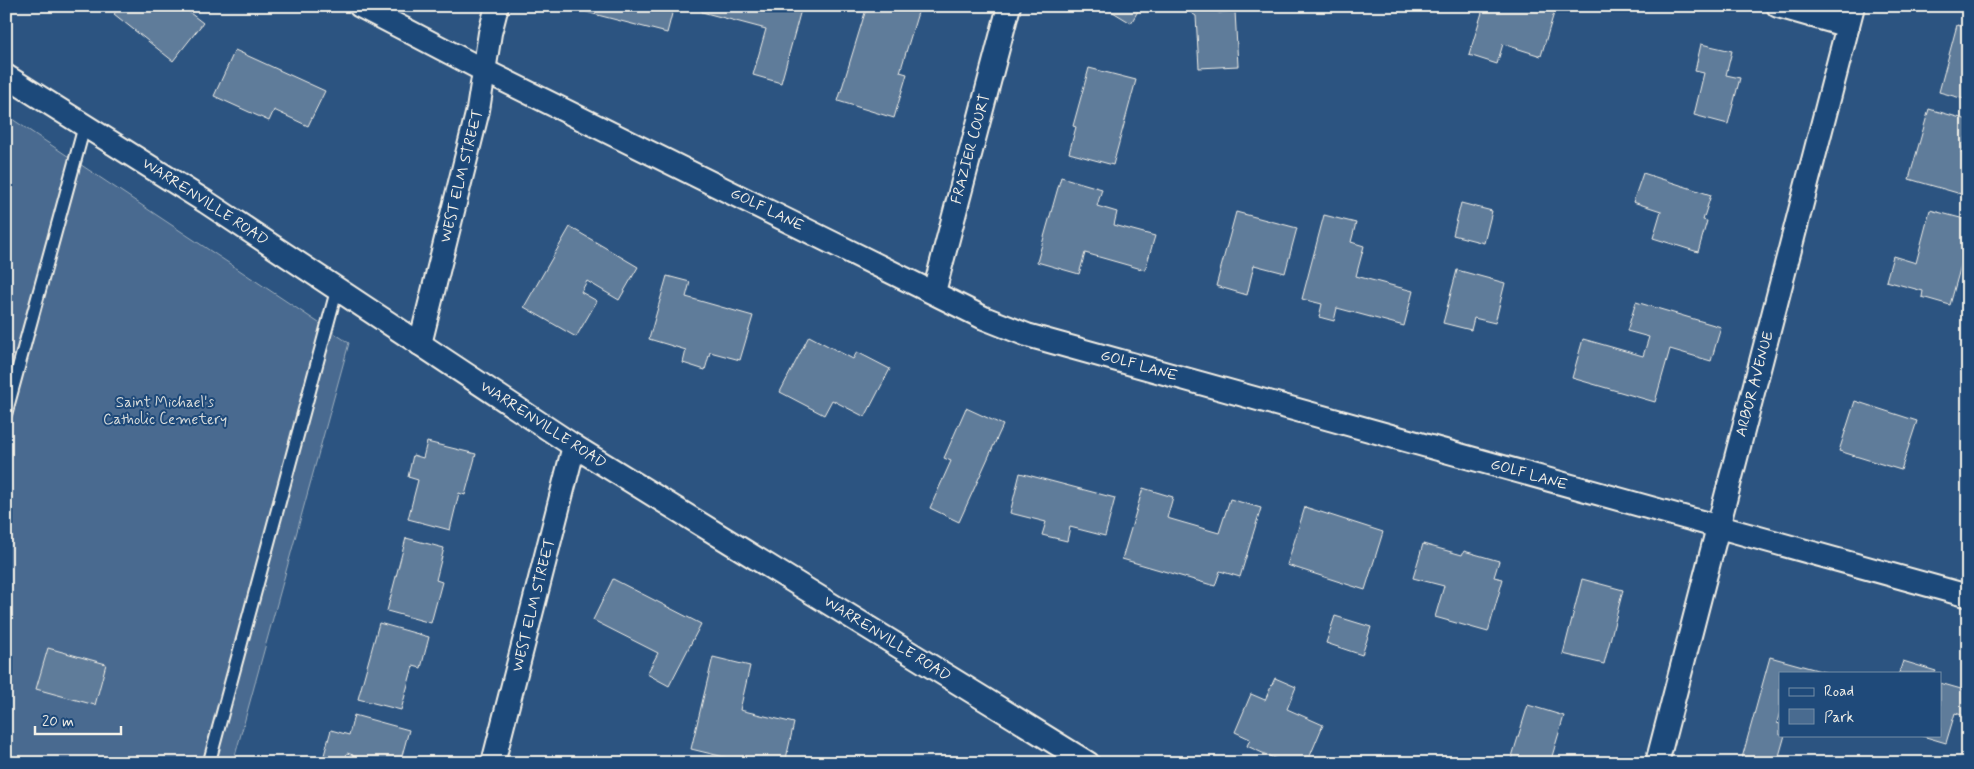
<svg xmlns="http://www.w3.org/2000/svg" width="1974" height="769" font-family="Mynerve,sans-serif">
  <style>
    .green { fill: #496b90; stroke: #9eaebc }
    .building { fill: #5e7b9a; stroke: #f4f1e8 }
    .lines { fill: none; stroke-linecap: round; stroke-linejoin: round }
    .service-casing { stroke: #f4f1e8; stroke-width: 15 }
    .minor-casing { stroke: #f4f1e8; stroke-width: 26 }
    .service { stroke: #1f4a7a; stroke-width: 11 }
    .minor { stroke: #1f4a7a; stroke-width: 22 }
    .labels { text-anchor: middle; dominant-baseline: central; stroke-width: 4; stroke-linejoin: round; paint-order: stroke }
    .street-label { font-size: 15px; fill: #f4f1e8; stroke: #1f4a7a }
    .park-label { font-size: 15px; fill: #dadddb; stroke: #1f4a7a }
  </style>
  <rect width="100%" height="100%" fill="#2c5481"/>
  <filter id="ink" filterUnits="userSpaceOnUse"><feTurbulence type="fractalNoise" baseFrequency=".02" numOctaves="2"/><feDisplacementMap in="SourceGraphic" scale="10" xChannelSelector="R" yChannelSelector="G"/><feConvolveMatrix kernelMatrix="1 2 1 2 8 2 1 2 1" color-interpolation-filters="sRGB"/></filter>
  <g filter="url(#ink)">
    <polygon class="green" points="6,115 349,343 233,763 6,763"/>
    <g class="building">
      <polygon points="121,6 181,6 203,23 173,61 114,14"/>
      <polygon points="588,6 674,6 667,33 586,12"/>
      <polygon points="703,6 802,6 781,83 753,75 766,29 702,12"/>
      <polygon points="867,6 920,6 900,72 907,74 894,118 838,101"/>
      <polygon points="1103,6 1141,6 1131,23"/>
      <polygon points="1181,6 1209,6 1219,13 1235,11 1238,66 1199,68 1196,16"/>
      <polygon points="1484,6 1531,6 1554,13 1541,56 1503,44 1497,64 1469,55"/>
      <polygon points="1957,25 1968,28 1968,100 1939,92"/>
      <polygon points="1701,44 1732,51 1726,75 1740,78 1728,124 1694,115 1704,73 1695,71"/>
      <polygon points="235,50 325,91 308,126 274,110 269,121 214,96"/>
      <polygon points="1089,68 1136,80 1113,165 1069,153 1076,127 1073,126"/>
      <polygon points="1929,109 1968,120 1968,131 1961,153 1968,155 1968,169 1961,194 1909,179"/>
      <polygon points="1643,173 1711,195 1703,220 1707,221 1698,252 1653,238 1661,211 1633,202"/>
      <polygon points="1061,177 1102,189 1097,206 1117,212 1114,225 1155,236 1145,270 1085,253 1079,274 1037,262"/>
      <polygon points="1461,203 1492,211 1484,243 1453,235"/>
      <polygon points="1930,210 1968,220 1968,240 1950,305 1922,297 1923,291 1886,281 1893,256 1916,263"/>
      <polygon points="1236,212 1297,228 1285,273 1254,265 1247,295 1216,286"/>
      <polygon points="1324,215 1356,223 1351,242 1364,246 1356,276 1413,291 1404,326 1337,308 1334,321 1319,317 1322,304 1302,299"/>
      <polygon points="570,227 638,267 619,300 587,281 581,292 597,301 576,337 524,307"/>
      <polygon points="1457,270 1505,283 1495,323 1474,318 1471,330 1443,323"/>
      <polygon points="667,276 690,282 686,297 753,316 740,360 710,352 705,370 683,363 686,350 649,339"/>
      <polygon points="1636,302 1721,327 1711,361 1670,349 1655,402 1572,378 1583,339 1643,356 1649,337 1627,331"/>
      <polygon points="809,336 853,359 857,352 890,369 865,417 832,400 824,415 780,392"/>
      <polygon points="1855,401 1917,421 1901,470 1839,451"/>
      <polygon points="966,408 1003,425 959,522 930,508 951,461 944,458"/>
      <polygon points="427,442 476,454 465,495 459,493 450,530 408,519 418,480 408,477 413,455 423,458"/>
      <polygon points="1020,473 1115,498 1105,536 1070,527 1067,541 1042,535 1046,522 1010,513"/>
      <polygon points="1143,488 1173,497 1167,518 1219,533 1230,499 1261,508 1240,577 1220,571 1215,586 1122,559"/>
      <polygon points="1305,507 1383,532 1365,590 1287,565"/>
      <polygon points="406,538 444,548 436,580 442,582 431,623 387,611"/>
      <polygon points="1423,544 1462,555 1464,551 1499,561 1494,577 1503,579 1488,632 1435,617 1444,586 1413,578"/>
      <polygon points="613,579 701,624 669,686 647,674 658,653 593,620"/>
      <polygon points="1582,579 1623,590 1604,664 1563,654"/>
      <polygon points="1335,616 1371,627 1362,655 1326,643"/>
      <polygon points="379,623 429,637 421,668 413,666 401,710 358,699"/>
      <polygon points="48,648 106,664 95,705 36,689"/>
      <polygon points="713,657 750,666 740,710 794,723 785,763 749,763 691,749"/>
      <polygon points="1770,657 1828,673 1780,673 1780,711 1777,723 1780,724 1780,735 1785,735 1777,763 1758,763 1742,758"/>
      <polygon points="1903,661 1936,671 1935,673 1899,673"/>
      <polygon points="1275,678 1296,687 1287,709 1323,725 1307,763 1285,763 1247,746 1250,739 1235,732 1251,694 1265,700"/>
      <polygon points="1940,683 1968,691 1968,706 1965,716 1955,713 1946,743 1919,735 1940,735"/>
      <polygon points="1528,705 1564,716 1550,763 1510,763"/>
      <polygon points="354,715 409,730 400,763 351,763 353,755 347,753 345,761 324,755 331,730 349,735"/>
    </g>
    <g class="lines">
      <g class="service-casing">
        <g id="service">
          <polyline points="6,413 85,124"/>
          <polyline points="209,763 337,289"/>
        </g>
      </g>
      <g class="minor-casing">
        <g id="minor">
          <polyline points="360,6 485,71 984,318 1027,335 1968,596"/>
          <polyline points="1778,6 1848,26"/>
          <polyline points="6,76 206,202 574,446 1088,763"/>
          <polyline points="934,292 1009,6"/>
          <polyline points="420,344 478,110 490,33 497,6"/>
          <polyline points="493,763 574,446"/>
          <polyline points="1657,763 1853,6"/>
        </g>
      </g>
      <use href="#service" class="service"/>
      <use href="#minor" class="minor"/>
    </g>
  </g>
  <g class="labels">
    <g class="street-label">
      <text transform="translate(971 149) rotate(-75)">FRAZIER COURT</text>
      <text transform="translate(462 176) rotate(-76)">WEST ELM STREET</text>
      <text transform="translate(205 202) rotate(33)">WARRENVILLE ROAD</text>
      <text transform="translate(767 210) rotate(26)">GOLF LANE</text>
      <text transform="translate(1139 366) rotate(16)">GOLF LANE</text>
      <text transform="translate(1755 384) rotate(-75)">ARBOR AVENUE</text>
      <text transform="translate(543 425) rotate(33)">WARRENVILLE ROAD</text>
      <text transform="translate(1529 475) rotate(16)">GOLF LANE</text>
      <text transform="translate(534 605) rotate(-76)">WEST ELM STREET</text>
      <text transform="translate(887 639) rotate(32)">WARRENVILLE ROAD</text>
    </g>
    <g class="park-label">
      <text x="165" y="403">Saint Michael's<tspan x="165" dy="17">Catholic Cemetery</tspan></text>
    </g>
  </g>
  <rect width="1974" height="769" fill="none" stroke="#1f4a7a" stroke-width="25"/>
  <rect x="12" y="12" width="1949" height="744" fill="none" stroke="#f4f1e8" stroke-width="2" filter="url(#ink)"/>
  <rect x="1779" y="672" width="162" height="65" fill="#1f4a7a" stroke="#748da6"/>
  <rect x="1789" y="688" width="25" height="8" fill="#1f4a7a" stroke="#748da6"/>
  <text x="1824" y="696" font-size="15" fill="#f4f1e8">Road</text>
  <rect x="1789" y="709" width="25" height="15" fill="#496b90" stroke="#748da6"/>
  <text x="1824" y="722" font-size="15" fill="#f4f1e8">Park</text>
  <path d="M35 726v8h86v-8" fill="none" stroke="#f4f1e8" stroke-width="2.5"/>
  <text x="42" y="726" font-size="15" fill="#f4f1e8" stroke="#1f4a7a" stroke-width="4" paint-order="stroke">20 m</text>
</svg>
